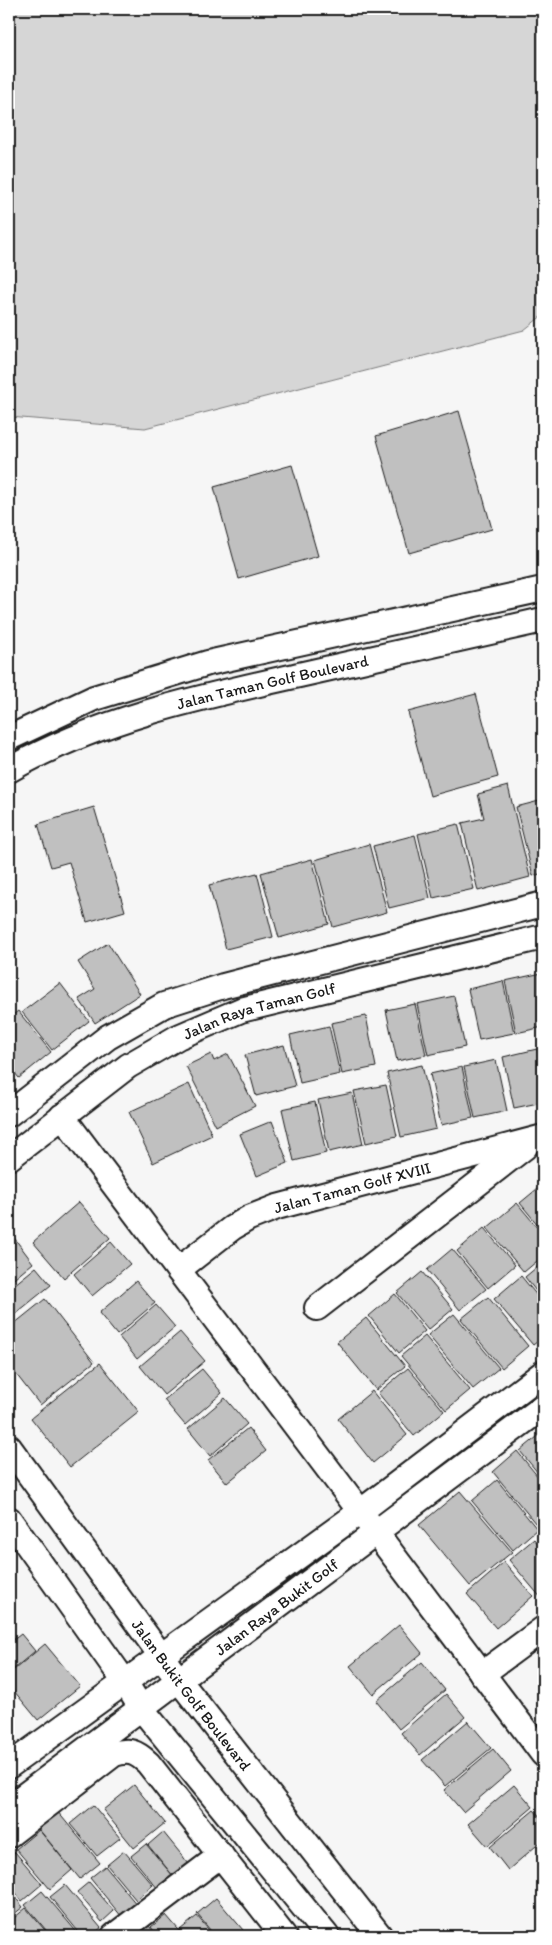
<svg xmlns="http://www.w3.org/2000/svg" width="552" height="1945" font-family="Itim,sans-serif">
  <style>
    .green { fill: #d6d6d6; stroke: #797979 }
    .building { fill: #c0c0c0; stroke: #1c1c1c }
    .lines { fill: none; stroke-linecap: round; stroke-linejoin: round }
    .minor-casing { stroke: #1c1c1c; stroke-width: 28 }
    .minor { stroke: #fff; stroke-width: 24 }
    .labels { text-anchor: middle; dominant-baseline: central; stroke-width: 4.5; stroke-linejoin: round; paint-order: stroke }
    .street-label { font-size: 16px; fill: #1c1c1c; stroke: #fff }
  </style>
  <rect width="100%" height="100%" fill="#f6f6f6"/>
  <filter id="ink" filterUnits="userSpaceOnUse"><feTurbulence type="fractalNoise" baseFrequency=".02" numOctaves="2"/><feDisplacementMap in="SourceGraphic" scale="10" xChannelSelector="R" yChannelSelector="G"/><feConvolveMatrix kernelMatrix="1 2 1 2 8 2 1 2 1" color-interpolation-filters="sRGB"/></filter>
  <g filter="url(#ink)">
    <polygon class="green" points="9,9 543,9 543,315 524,330 145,428 9,417"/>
    <g class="building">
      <polygon points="459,411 492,529 409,553 376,436"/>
      <polygon points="292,465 318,556 239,579 214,487"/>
      <polygon points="476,694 498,777 430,796 408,712"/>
      <polygon points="508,786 530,877 478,891 462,823 484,818 478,794"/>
      <polygon points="543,800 543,873 533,876 516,807"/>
      <polygon points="94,807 125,911 87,922 69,862 51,867 38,824"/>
      <polygon points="458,824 474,889 433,898 418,834"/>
      <polygon points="415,835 430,898 389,908 373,846"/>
      <polygon points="369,844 387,912 333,927 315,860"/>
      <polygon points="312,859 329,924 279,938 261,873"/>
      <polygon points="257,873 273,937 226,949 209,885"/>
      <polygon points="108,943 140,994 95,1023 79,999 95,989 78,962"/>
      <polygon points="542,973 543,1027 516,1033 505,981"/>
      <polygon points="503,981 514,1033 479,1040 468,989"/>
      <polygon points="60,983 89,1021 52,1050 22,1012"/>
      <polygon points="454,996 465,1047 428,1055 417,1004"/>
      <polygon points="415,1004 426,1055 397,1061 386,1010"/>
      <polygon points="18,1011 51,1052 19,1078 9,1066 9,1018"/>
      <polygon points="366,1016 376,1067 342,1074 331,1023"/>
      <polygon points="329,1026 340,1074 300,1083 290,1035"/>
      <polygon points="284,1045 295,1086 256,1096 245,1055"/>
      <polygon points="543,1047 543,1069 539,1048"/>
      <polygon points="537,1049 543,1079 543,1102 514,1108 503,1057"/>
      <polygon points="211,1054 214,1061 228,1054 255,1106 216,1126 186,1066"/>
      <polygon points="496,1060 507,1111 475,1118 464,1067"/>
      <polygon points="422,1065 436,1129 401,1137 387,1073"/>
      <polygon points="462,1067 473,1118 441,1125 430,1074"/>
      <polygon points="189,1084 212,1135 153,1163 129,1112"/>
      <polygon points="386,1085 397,1136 366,1143 354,1091"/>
      <polygon points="352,1093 363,1144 329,1152 318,1100"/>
      <polygon points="315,1102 326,1153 294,1161 282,1109"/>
      <polygon points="272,1121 288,1163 257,1176 240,1134"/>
      <polygon points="543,1184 543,1231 520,1203"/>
      <polygon points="79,1202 110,1238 64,1278 33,1242"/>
      <polygon points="517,1203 543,1234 543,1256 524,1272 487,1228"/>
      <polygon points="484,1228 515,1265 488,1288 457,1251"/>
      <polygon points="9,1231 33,1263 9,1283"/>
      <polygon points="111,1242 130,1264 92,1296 74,1274"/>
      <polygon points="452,1249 486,1289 460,1310 427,1270"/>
      <polygon points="543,1262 543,1300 525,1277"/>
      <polygon points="36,1267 51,1285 9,1319 9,1289"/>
      <polygon points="422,1272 453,1309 428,1330 397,1293"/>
      <polygon points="521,1276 543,1303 543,1337 533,1345 494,1299"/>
      <polygon points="136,1281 155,1303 117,1335 99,1313"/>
      <polygon points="395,1294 425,1331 399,1353 369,1316"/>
      <polygon points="488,1297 528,1346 502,1368 461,1319"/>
      <polygon points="45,1299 94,1362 40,1405 9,1365 9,1328"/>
      <polygon points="156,1305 175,1327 137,1359 119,1337"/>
      <polygon points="454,1314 499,1368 473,1389 428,1335"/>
      <polygon points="366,1318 405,1366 376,1390 337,1342"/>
      <polygon points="180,1332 205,1361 164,1395 140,1366"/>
      <polygon points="425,1336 470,1390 446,1410 401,1356"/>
      <polygon points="100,1363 139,1412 70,1467 31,1418"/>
      <polygon points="408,1368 444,1411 414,1436 378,1393"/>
      <polygon points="202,1369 222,1393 185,1425 164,1400"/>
      <polygon points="372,1391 407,1435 373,1463 338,1419"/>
      <polygon points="225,1398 247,1424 210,1456 188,1429"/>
      <polygon points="248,1428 266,1451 227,1483 208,1460"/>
      <polygon points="543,1432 543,1479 520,1451"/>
      <polygon points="517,1451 543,1483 543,1517 536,1524 493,1472"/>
      <polygon points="497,1480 537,1529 513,1550 472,1501"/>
      <polygon points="460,1491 512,1552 470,1586 419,1525"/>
      <polygon points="543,1522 543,1533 538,1527"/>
      <polygon points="534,1539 543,1550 543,1598 542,1599 509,1560"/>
      <polygon points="504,1562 533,1596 496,1628 467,1594"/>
      <polygon points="399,1625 422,1653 373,1694 350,1666"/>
      <polygon points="21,1634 35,1651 9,1673 9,1637 12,1641"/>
      <polygon points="45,1644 80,1686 38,1720 9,1685 9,1674"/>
      <polygon points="422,1662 445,1690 399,1729 376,1701"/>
      <polygon points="446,1694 465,1717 420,1755 401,1733"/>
      <polygon points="468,1721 491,1748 445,1786 422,1760"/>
      <polygon points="493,1749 511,1771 463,1812 444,1790"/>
      <polygon points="134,1785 165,1823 134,1848 103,1810"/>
      <polygon points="514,1785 533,1807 487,1846 468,1824"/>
      <polygon points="93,1805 120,1838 97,1856 70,1824"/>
      <polygon points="534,1810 543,1820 543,1840 508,1870 490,1847"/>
      <polygon points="57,1811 100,1863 80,1879 37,1827"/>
      <polygon points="39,1830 72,1870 50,1889 16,1849"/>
      <polygon points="163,1832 189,1864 174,1877 148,1845"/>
      <polygon points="146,1844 173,1876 158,1889 131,1856"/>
      <polygon points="124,1851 153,1885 136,1900 107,1865"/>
      <polygon points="15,1852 42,1884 22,1901 9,1884 9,1858"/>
      <polygon points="105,1866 137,1905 122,1917 90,1878"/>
      <polygon points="89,1882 114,1911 102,1922 77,1892"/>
      <polygon points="65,1885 101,1928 90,1936 82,1936 50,1897"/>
      <polygon points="9,1890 23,1907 9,1918"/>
      <polygon points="42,1891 80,1936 51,1936 25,1905"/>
      <polygon points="216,1898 243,1930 235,1936 215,1936 197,1914"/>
      <polygon points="26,1908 50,1936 20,1936 9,1922"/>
      <polygon points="166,1915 184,1936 158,1936 151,1927"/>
      <polygon points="197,1916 214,1936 185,1936 180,1930"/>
      <polygon points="10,1925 19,1936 9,1936 9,1927"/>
      <polygon points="149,1926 157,1936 137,1936"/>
    </g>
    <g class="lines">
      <g class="minor-casing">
        <g id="minor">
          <polyline points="9,738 94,698 208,663 543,589"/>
          <path id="s1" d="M9,770C98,719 200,697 299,675C381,657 462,638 543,620"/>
          <polyline points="9,1114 108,1037 164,1005 223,986 543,904"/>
          <polyline points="62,1116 543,1754"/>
          <path id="s2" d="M9,1158L128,1066L178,1037L241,1010L543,937"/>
          <path id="s3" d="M178,1270L232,1228L249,1218L277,1207L543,1137"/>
          <polyline points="317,1308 525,1147"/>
          <path id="s4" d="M9,1447L178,1679L380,1936"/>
          <polyline points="9,1519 125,1682 141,1708 327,1936"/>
          <polyline points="482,1674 543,1629"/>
          <polyline points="9,1766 360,1512 543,1373"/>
          <path id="s5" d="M9,1807L543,1407"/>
          <path d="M9,1835L114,1754C129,1749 136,1752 148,1763L284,1936"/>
          <polyline points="114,1936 221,1855"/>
        </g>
      </g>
      <use href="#minor" class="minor"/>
    </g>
  </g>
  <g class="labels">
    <g class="street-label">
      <text stroke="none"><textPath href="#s1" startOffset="279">Jalan Taman Golf Boulevard</textPath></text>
      <text stroke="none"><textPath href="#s2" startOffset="294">Jalan Raya Taman Golf</textPath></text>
      <text stroke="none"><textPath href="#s3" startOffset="196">Jalan Taman Golf XVIII</textPath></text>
      <text stroke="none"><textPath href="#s5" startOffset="334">Jalan Raya Bukit Golf</textPath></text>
      <text stroke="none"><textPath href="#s4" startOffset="308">Jalan Bukit Golf Boulevard</textPath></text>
    </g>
  </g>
  <rect width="552" height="1945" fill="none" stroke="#fff" stroke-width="30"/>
  <rect x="15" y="15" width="522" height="1915" fill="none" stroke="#1c1c1c" stroke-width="2" filter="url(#ink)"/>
</svg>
